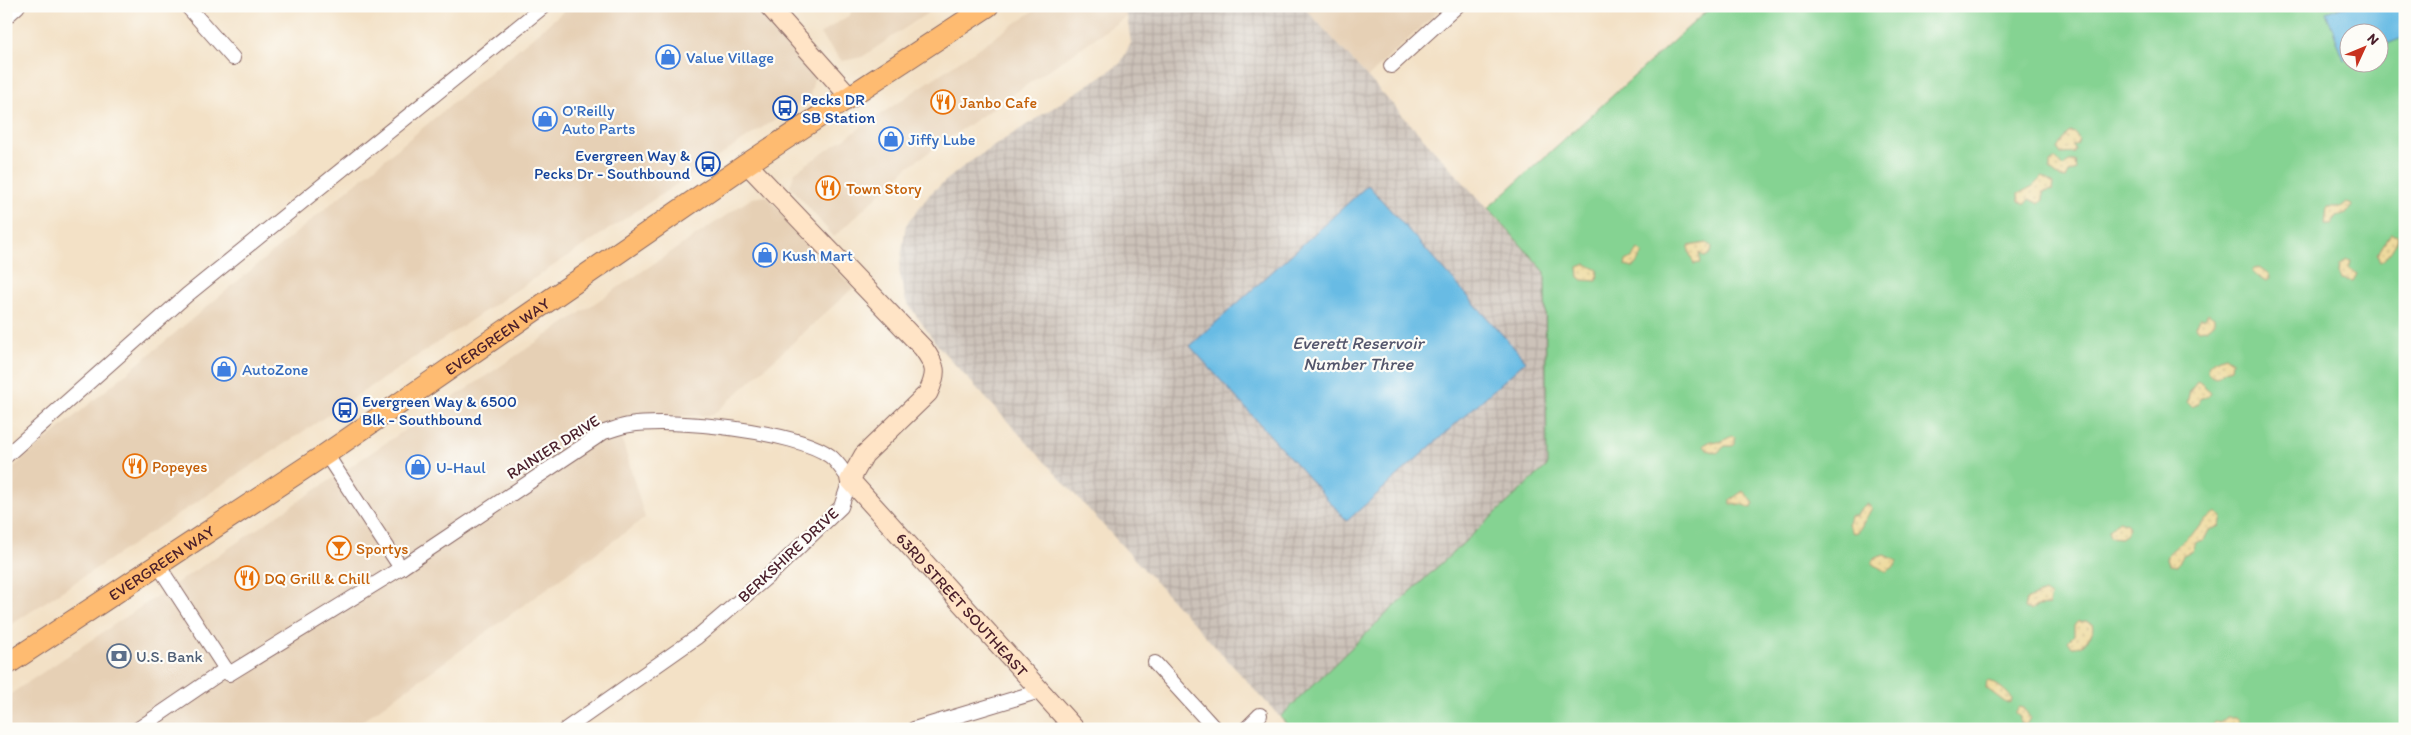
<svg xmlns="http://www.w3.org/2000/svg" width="2411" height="735" font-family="Itim,sans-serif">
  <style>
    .built { fill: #e6d0b5 }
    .industrial { fill: url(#industrial-grid) }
    .green { fill: #85d392; stroke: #68795e; fill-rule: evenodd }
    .sand { fill: url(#sand-dots); stroke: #9c7c64 }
    .water { fill: #68bbe4; stroke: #596d88 }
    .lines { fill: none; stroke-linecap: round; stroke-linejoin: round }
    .street-casing { stroke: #856361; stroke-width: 16 }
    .secondary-casing { stroke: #856361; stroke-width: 21 }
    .primary-casing { stroke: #856361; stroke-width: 23 }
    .street { stroke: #fff; stroke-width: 14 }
    .secondary { stroke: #ffe4c6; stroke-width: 19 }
    .primary { stroke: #febb71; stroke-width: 21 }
    .labels { text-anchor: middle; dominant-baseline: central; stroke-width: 4.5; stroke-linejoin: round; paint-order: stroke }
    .shop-label { font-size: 16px; fill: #366cbe; stroke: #fdfcf7; text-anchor: start }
    .transit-label { font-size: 16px; fill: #164399; stroke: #fdfcf7; text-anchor: start }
    .food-label { font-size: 16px; fill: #c56008; stroke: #fdfcf7; text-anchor: start }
    .street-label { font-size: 16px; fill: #4a1f2b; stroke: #fdfcf7 }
    .service-label { font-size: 16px; fill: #4e5e75; stroke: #fdfcf7; text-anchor: start }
    .water-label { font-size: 18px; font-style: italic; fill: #54566c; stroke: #fdfcf7 }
  </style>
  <defs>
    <pattern id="industrial-grid" width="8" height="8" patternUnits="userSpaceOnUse" patternTransform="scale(1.25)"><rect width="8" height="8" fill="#ccc2b9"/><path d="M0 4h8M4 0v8" fill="none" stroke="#b1a69f"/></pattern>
    <pattern id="sand-dots" width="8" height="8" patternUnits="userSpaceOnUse" patternTransform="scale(1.25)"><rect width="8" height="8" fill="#eeda9e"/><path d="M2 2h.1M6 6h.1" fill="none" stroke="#cebb88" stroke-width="1.8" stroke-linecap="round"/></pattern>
  </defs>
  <rect width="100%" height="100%" fill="#fdfcf7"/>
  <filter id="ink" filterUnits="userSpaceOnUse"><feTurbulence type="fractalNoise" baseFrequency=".02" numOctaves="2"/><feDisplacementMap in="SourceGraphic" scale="10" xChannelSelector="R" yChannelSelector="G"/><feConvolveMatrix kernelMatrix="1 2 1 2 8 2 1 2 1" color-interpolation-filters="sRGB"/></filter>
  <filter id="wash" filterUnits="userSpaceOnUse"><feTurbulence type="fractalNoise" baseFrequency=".0096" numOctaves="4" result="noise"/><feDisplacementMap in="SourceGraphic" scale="20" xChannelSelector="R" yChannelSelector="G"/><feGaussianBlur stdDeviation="1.12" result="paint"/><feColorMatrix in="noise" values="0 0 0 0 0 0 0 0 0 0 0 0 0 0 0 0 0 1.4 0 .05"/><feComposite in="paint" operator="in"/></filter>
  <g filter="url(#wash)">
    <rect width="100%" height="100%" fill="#f3e1c6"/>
    <g class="built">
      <polygon points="570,6 759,6 816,69 810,96 6,628 6,473"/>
      <polygon points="853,6 938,6 862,57 842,61 820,34 850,15"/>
      <polygon points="1041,6 1122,6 1127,16 909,166 834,237 790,186 795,172"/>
      <polygon points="1303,6 1443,6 1368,77"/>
      <polygon points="766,196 853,288 713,415 612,418 622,439 645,518 351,729 6,729 6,697 752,198"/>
    </g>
    <polygon class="industrial" points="1122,6 1303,6 1545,272 1547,466 1382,618 1280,717 938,346 906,301 899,270 906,225 931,193 965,165 1120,64 1131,43 1127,16"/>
    <path class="green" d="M1712,6H2405V729H1291L1280,717L1382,618L1547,466L1545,272L1488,208ZM2348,32H2378V62H2348Z"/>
    <g class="sand">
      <polygon points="2071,132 2075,133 2079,139 2077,144 2072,146 2075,149 2074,153 2061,154 2058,149 2067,134"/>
      <polygon points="2056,159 2063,167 2069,161 2075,161 2076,170 2069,173 2066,179 2061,178 2050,170 2050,163"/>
      <polygon points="2042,177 2054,184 2053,190 2043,192 2043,200 2038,203 2030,199 2026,204 2019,201 2018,194 2033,186"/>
      <path d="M2347,202L2352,204C2351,214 2344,213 2337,216L2331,225H2325L2327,207H2341Z"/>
      <path d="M2390,234L2398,236C2398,243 2386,260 2380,262L2377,255Z"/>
      <polygon points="1706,243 1712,246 1711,253 1705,257 1699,253 1701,263 1694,264 1689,252 1689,246"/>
      <polygon points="1638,249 1643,253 1642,255 1633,268 1625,266 1626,261 1633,257"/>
      <polygon points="2347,260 2351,261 2349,269 2357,274 2353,281 2341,279 2338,272 2339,266"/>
      <polygon points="1586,264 1598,270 1597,281 1583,280 1579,277 1578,267"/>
      <polygon points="2259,267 2269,274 2270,279 2266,281 2252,272 2255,268"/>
      <polygon points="2208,313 2214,317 2214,322 2206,329 2199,330 2196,327 2197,322 2200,318 2205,318"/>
      <path d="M2225,356L2232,361L2231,369L2225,371L2216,378L2211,376L2208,371C2209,361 2217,360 2225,356Z"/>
      <polygon points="2198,381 2211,392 2208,396 2202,397 2198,404 2192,407 2187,402 2190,391"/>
      <polygon points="1732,436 1735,437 1735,443 1732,446 1725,446 1717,453 1708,450 1704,445 1711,441 1720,442"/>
      <polygon points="1743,491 1754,503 1752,508 1740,504 1730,505 1730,500"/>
      <polygon points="1867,504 1872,508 1858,532 1853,533 1848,524 1850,516 1857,516 1861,508"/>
      <polygon points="2216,512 2222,517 2220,526 2209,530 2204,540 2195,542 2192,551 2183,555 2177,566 2170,565 2167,559 2169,553"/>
      <polygon points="2118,521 2127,524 2129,528 2126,535 2121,538 2110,537 2108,531"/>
      <polygon points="1884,555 1897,561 1895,566 1886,572 1872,563 1873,559"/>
      <polygon points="2044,592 2051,596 2049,605 2037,606 2030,610 2024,608 2026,600"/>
      <path d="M2086,621L2093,624L2094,628C2090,637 2085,648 2072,647L2068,641L2074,635V626L2077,622Z"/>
      <path d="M1987,681C1995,682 2008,692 2012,699L2011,702L2006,703L1986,688Z"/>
      <polygon points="2019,707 2024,708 2030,718 2026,725 2020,724 2020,717 2015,713"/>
      <polygon points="2227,717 2236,717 2239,720 2239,729 2211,729 2215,722 2220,723"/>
    </g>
    <g class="water">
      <polygon points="2343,6 2398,6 2405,24 2405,37 2379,47 2378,32 2348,32 2348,58 2344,60 2326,12"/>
      <polygon points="1368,185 1526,361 1347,521 1190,346"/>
    </g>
  </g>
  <g filter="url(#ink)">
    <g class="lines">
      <g class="street-casing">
        <g id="street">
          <polyline points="187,6 233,58"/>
          <polyline points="6,17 18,6"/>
          <polyline points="1391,66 1457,6"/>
          <polyline points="326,454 401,568"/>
          <polyline points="6,456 187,295 544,6"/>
          <path d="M158,565L229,674L401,568L604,432C612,430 621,426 630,425C673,418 796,431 830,456C838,462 844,473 850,480L841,507L773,572L697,637L566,729"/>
          <polyline points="1155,663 1215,729"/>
          <polyline points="138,729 226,669"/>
          <polyline points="914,729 1040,691"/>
          <polyline points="1246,729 1260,715"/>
        </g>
      </g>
      <g class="secondary-casing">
        <g id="secondary">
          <polyline points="769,6 851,98"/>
          <path id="s1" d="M747,164L923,348C936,366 938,372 928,393L864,455L850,480L1075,729"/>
        </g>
      </g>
      <g class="primary-casing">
        <g id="primary">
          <path id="s2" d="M6,665L326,454L747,164L988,6"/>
        </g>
      </g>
      <use href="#street" class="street"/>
      <use href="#secondary" class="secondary"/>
      <use href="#primary" class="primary"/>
    </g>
  </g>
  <defs>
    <g id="shop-ring" transform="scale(1.25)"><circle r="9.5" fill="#fdfcf7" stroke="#3f7fe0" stroke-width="1.5"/><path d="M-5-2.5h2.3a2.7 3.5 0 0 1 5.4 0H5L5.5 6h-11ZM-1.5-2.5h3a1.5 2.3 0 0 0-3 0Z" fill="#3f7fe0"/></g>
    <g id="restaurant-ring" transform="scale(1.25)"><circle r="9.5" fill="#fdfcf7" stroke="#e8710a" stroke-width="1.5"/><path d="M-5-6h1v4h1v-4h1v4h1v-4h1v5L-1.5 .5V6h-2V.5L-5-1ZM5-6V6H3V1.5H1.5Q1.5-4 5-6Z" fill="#e8710a"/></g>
    <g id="bus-ring" transform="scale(1.25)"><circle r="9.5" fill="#fdfcf7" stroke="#1a4fb4" stroke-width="1.5"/><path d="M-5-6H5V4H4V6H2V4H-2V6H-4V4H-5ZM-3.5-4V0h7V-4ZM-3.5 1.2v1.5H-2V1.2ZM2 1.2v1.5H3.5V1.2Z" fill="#1a4fb4"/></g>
    <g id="bar-ring" transform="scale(1.25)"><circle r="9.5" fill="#fdfcf7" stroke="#e8710a" stroke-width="1.5"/><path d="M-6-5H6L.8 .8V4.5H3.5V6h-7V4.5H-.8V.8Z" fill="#e8710a"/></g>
    <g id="bank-ring" transform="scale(1.25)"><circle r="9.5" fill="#fdfcf7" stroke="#5c6f8a" stroke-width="1.5"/><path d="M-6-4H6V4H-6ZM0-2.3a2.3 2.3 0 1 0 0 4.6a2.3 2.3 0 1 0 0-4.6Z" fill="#5c6f8a"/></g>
  </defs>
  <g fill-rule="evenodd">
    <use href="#shop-ring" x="668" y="57"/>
    <use href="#restaurant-ring" x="943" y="102"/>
    <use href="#bus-ring" x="785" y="108"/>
    <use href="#shop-ring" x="545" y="119"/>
    <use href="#shop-ring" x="891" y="139"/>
    <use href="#bus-ring" x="708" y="164"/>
    <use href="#restaurant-ring" x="828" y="188"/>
    <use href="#shop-ring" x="765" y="255"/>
    <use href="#shop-ring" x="224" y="369"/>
    <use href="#bus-ring" x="345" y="410"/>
    <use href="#restaurant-ring" x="135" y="466"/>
    <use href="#shop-ring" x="418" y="467"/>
    <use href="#bar-ring" x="339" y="548"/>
    <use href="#restaurant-ring" x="247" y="578"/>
    <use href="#bank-ring" x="119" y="656"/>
  </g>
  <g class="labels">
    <g class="shop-label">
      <text x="686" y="57">Value Village</text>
      <text x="562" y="110">O'Reilly<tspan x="562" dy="18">Auto Parts</tspan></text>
      <text x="908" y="139">Jiffy Lube</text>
      <text x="782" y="255">Kush Mart</text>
      <text x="242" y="369">AutoZone</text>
      <text x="436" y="467">U-Haul</text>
    </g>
    <g class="transit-label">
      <text x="802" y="99">Pecks DR<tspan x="802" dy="18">SB Station</tspan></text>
      <text x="690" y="155" text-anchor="end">Evergreen Way &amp;<tspan x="690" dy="18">Pecks Dr - Southbound</tspan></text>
      <text x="362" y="401">Evergreen Way &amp; 6500<tspan x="362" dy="18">Blk - Southbound</tspan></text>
    </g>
    <g class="food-label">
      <text x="960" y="102">Janbo Cafe</text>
      <text x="846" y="188">Town Story</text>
      <text x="152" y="466">Popeyes</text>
      <text x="356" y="548">Sportys</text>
      <text x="264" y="578">DQ Grill &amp; Chill</text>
    </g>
    <g class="street-label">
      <text stroke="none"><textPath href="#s2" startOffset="591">EVERGREEN WAY</textPath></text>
      <text transform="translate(553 447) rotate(-32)">RAINIER DRIVE</text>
      <text transform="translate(788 555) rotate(-43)">BERKSHIRE DRIVE</text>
      <text stroke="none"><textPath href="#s2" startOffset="186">EVERGREEN WAY</textPath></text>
      <text stroke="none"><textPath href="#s1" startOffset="589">63RD STREET SOUTHEAST</textPath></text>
    </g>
    <g class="service-label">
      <text x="136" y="656">U.S. Bank</text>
    </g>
    <g class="water-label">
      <text x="1358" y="343">Everett Reservoir<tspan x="1358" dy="21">Number Three</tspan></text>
    </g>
  </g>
  <rect width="2411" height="735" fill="none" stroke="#fdfcf7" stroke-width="25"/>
  <g transform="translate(2364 48) rotate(46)"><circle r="24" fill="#fdfcf7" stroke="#b5a4a5"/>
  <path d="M0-4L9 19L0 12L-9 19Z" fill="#c8321e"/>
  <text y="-8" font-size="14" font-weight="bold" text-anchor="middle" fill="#4a1f2b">N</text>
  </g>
</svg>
